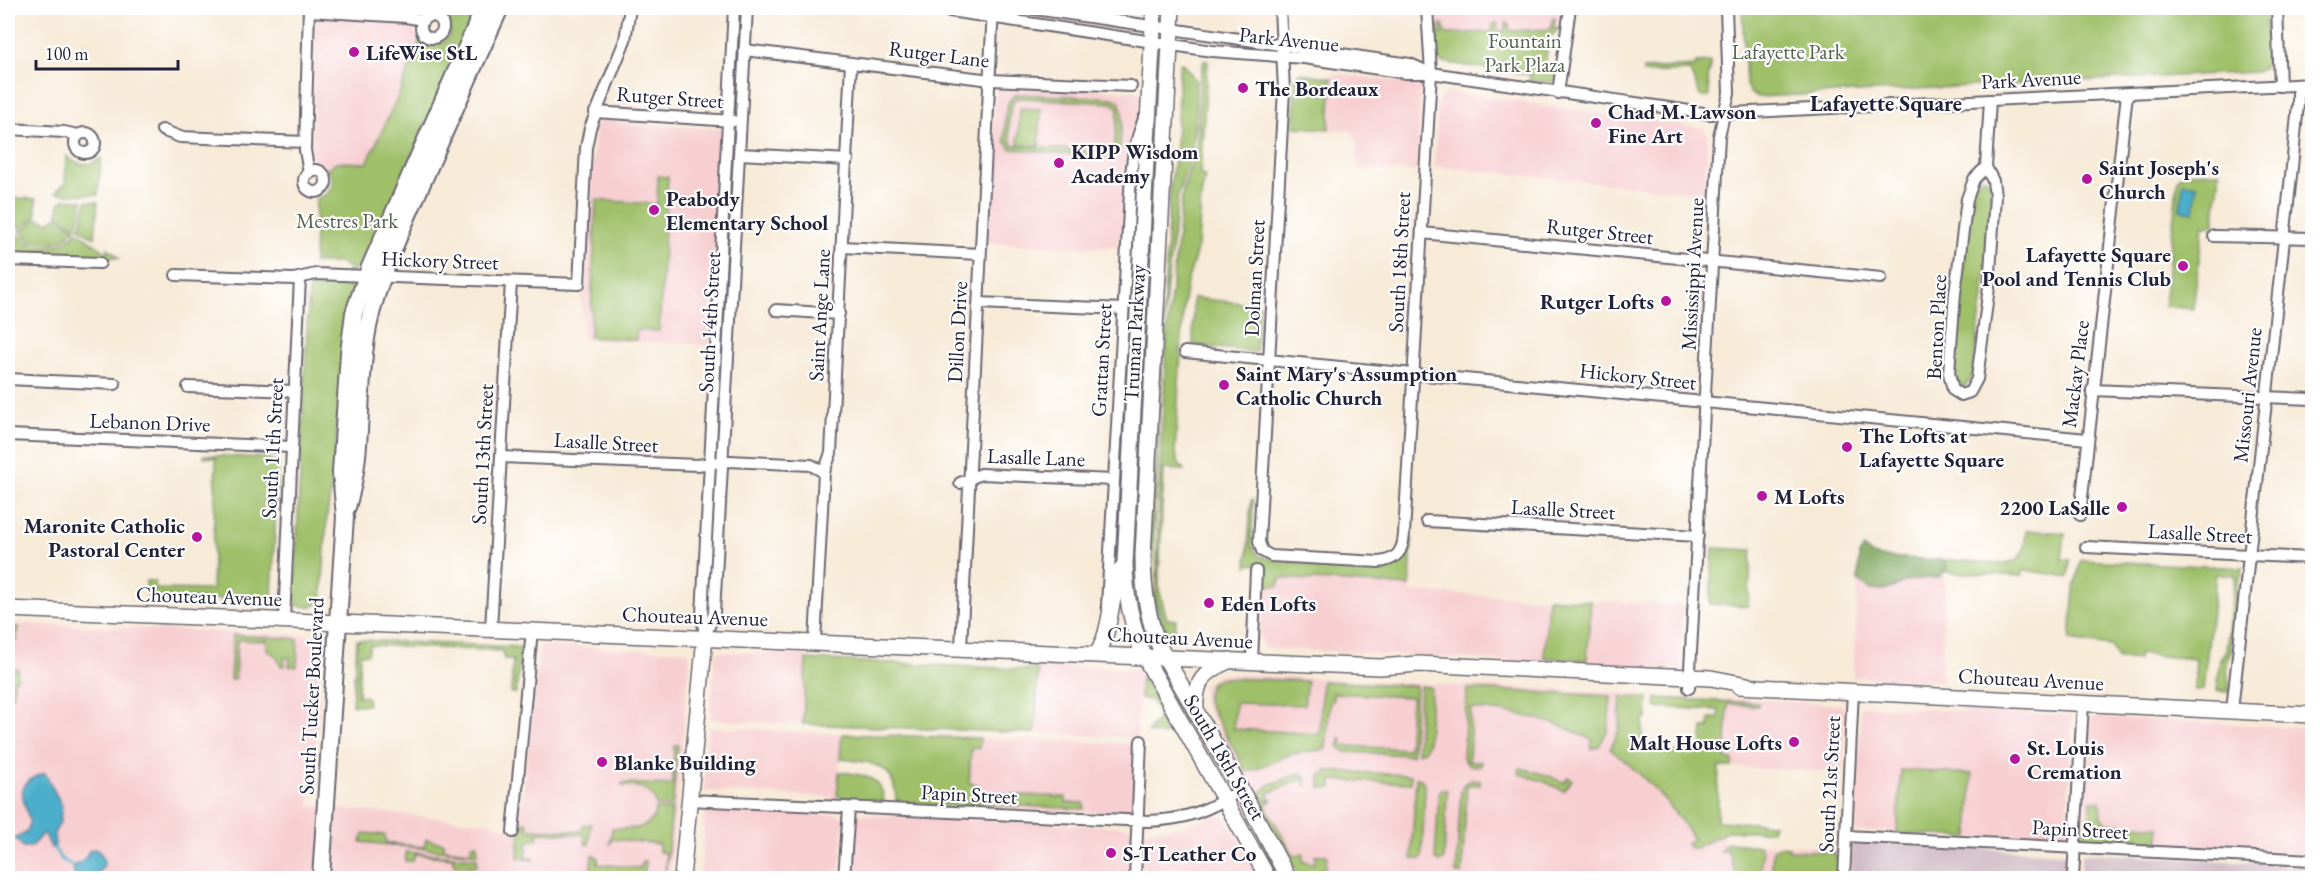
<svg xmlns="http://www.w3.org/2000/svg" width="2320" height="886" font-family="'EB Garamond',serif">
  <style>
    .built { fill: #f7cfd1 }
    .industrial { fill: #d2bdc6 }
    .green { fill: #9fc069; stroke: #607152; stroke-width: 1.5; fill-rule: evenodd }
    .forest { fill: #7fa65d; stroke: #50644c; stroke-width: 1.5 }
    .water { fill: #4baeca; stroke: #366882; stroke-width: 1.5 }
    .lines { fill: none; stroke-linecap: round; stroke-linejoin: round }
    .stream { stroke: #4baeca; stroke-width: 3 }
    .street-casing { stroke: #6d6872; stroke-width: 14 }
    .secondary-casing { stroke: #6d6872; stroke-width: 18 }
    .primary-casing { stroke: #6d6872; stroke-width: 20 }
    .street { stroke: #fff; stroke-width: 10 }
    .secondary { stroke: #fff; stroke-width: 15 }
    .primary { stroke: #fff; stroke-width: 16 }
    .poi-dot { fill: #b5179e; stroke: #fff; stroke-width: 2 }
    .labels { text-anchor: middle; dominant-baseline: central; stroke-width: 4.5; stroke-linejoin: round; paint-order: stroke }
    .street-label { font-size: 21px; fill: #22223b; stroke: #fff }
    .park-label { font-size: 21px; fill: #54614d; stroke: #fff }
    .poi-label { font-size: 21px; font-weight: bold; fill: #22223b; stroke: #fff; text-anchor: start }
    .neighbourhood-label { font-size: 22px; font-weight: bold; fill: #22223b; stroke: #fff }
  </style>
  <rect width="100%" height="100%" fill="#fff"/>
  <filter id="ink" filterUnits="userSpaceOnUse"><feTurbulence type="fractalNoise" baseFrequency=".0167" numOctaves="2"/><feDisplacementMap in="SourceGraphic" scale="12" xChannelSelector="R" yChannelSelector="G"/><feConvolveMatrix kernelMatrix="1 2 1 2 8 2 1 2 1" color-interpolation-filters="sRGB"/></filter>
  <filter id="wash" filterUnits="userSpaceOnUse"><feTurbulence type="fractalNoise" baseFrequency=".008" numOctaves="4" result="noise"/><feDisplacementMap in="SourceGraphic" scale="24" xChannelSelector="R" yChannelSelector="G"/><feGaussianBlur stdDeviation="1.35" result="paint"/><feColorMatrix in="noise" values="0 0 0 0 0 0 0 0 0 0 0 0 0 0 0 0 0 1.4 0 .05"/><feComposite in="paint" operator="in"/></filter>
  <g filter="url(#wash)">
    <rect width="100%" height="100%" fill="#f7ead7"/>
    <g class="built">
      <polygon points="1435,8 1562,8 1559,29 1436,35"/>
      <polygon points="321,17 409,23 420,40 399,94 367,163 336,162 327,169 312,156 315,21"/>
      <polygon points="1332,73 1398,82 1407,79 1417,79 1421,83 1417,172 1356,168 1357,144 1354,134 1351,131 1329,129"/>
      <polygon points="996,86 1143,92 1128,154 1121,248 988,243"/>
      <polygon points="1447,92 1703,128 1708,134 1704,193 1434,166 1438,101"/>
      <polygon points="611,119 620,123 721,129 709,345 584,339 581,294 586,289 595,128 600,120"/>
      <polygon points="1265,560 1411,568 1411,592 1682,605 1680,663 1682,670 1264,648 1260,640"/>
      <polygon points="1945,572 1941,681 1853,677 1858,581 1863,586 1893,588 1905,581 1939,577"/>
      <polygon points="8,623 320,636 323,640 315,775 312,775 309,806 493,823 499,827 519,829 540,646 687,651 690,658 670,878 8,878"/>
      <polygon points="720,652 807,655 803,724 710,720 715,656"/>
      <polygon points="1038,665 1130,669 1141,672 1137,738 1035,733"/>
      <polygon points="1223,674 1640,694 1637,755 1716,821 1726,843 1830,847 1837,852 1839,856 1839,878 1294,878 1256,806 1240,768 1203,701 1203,686 1217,675"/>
      <polygon points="1727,698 1843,705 1845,711 1842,772 1724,767"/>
      <polygon points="1864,706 2072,716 2067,840 2063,842 1856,831 1861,709"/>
      <polygon points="2093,717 2312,728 2312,855 2086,843 2084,839 2090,721"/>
      <polygon points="708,727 842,734 837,800 827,797 704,791"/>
      <polygon points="972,738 1136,744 1133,812 1129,814 967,807"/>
      <polygon points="705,809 840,815 843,817 844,827 839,878 700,878"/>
      <polygon points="860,815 1128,827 1132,830 1130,878 849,878 853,822 854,818"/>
      <polygon points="1219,815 1226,818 1263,878 1141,878 1144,831 1185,825"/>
    </g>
    <g class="industrial">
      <polygon points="1854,842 2063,853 2067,856 2066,878 1850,878 1852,844"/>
      <polygon points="2086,853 2312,866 2312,878 2080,878 2082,855"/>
    </g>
    <g class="green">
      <path d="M410,8H478L363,265L353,270L340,263H314L316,199C331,195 337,182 327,169L336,162L367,163L399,94L420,40C432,50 453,43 450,25C447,4 421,13 410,8Z"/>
      <polygon points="1742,8 2265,8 2268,59 2263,69 2256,72 1758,97 1751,94 1746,85"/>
      <polygon points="1553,18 1555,18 1554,29 1559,29 1549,38 1545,65 1548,68 1559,63 1555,81 1553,83 1528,81 1531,75 1441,62 1438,59 1436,26 1438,25 1439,34 1442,34 1441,24 1443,24 1446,34 1492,32 1493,24 1497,23 1498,31 1505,31 1506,23 1509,25 1510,31 1551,29"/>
      <polygon points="1204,60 1208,61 1200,175 1205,176 1201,196 1198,246 1187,283 1184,302 1175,452 1179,464 1184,470 1164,469 1159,575 1159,589 1167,619 1176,620 1174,640 1167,639 1169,635 1161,619 1156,598 1160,468 1167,332 1183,189 1195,152 1198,134 1200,80"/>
      <polygon points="1710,62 1710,72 1708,72 1709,97 1700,96 1690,71 1643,73 1643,69 1696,66 1696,63"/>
      <polygon points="1182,63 1196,80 1196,115 1191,153 1178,195 1166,294 1161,367 1152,581 1157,614 1164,633 1161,636 1154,609 1149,566 1170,188 1176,146 1179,71 1180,64"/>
      <polygon points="1157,64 1159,64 1155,149 1157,192 1147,629 1145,629 1135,589 1134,494"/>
      <polygon points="1299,73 1332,78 1329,129 1294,127 1295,77 1299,76"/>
      <path d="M1017,94L1112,98L1119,101L1123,113L1119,151L1113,156L1105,158L1011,149L1005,141C1006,126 1001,101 1017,94ZM1021,98L1111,103L1116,105L1118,111L1114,150L1105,153L1013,145C1007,135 1008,108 1015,99Z"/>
      <polygon points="1020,108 1041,109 1039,146 1018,145"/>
      <polygon points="1139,147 1119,551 1110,589 1136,171"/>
      <path d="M67,156C78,166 89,167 101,158L98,195L55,193L65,183Z"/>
      <polygon points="2220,172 2214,226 2203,226 2193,309 2164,306 2178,179 2185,173"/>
      <polygon points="658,176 668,177 659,331 637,330 636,340 590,337 596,200 657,204"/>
      <polygon points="1982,178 1987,179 1992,187 1988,259 1972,377 1966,386 1962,388 1954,377 1958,301 1971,198 1975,184"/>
      <polygon points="12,198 36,199 36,216 19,229 13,216"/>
      <polygon points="65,199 82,200 81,215 76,227 58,215 59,204"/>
      <polygon points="86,201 98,202 95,238 79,228 83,219"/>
      <path d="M57,217L75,229C59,247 37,248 20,232L37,218L48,222Z"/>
      <path d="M77,231L107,253L108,248L119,258L8,254V242L18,235C37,251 61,250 77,231Z"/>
      <path d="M316,282C329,282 346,278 352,291L333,476L327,516L322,596L319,603L311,607L298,606L294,599L309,288L312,283Z"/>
      <polygon points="1193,298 1260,305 1256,352 1193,345"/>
      <polygon points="204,455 266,458 278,462 272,598 270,602 148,596 147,595 146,581 155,581 155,589 212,590 216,458 204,457"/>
      <path d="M1251,500H1253L1252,546L1258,555L1276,561C1298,562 1380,571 1395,564C1405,559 1410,547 1412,537L1410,586L1280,578L1279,586H1264L1265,565L1250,564L1247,566Z"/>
      <polygon points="2026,530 2065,533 2062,559 2070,560 2068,577 2024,570 2022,576 1945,572 1947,568 1944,560 2005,563 2017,560 2024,550"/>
      <polygon points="1713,548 1752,550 1748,606 1710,604"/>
      <path d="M2081,560L2243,568L2242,575L2238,581L2231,652C2222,665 2231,678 2229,692L2217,691L2220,659L2226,650L2235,575L2216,574L2203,690H2194L2196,659L2139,654L2138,660L2118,659L2111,646L2070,640L2074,589Z"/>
      <polygon points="1548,598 1591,601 1587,660 1544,658"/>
      <polygon points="8,626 18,627 17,640 13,640 9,668 18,669 17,679 14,679 13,696 8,695"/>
      <polygon points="233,635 298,639 297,667 289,666 290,658 284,658 285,666 281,666 276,656 267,650 267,641 237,640 235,679 230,679"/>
      <polygon points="357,640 521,647 516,693 511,693 513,660 504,659 503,651 370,645 368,654 360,654 358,696 367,697 368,705 352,705"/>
      <polygon points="806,659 1038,670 1035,733 803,724"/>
      <polygon points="1141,678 1146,681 1174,732 1162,735 1148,733 1151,727 1157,721 1159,712 1151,700 1140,698"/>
      <polygon points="1221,678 1307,681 1304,705 1235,703 1234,729 1320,734 1322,681 1416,686 1413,741 1409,739 1411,697 1333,693 1333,699 1330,702 1326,749 1291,754 1251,771 1246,771 1207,701 1207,694 1211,683"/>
      <polygon points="1420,686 1430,687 1431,690 1428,743 1424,751 1417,753"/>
      <path d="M1467,689L1611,696L1608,730L1599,746L1592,749L1590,747L1593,740C1553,720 1515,711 1471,709L1469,761L1481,762V766C1472,766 1466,766 1463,757Z"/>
      <path d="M1621,697L1648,698L1647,719L1643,720L1642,744L1644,751L1701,753L1703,728H1709L1710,718H1719V710L1656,707L1657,698L1758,703V706L1728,704L1725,759L1733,760L1732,767H1719L1717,821L1773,824L1772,831H1728L1695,848H1690L1687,843L1693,839C1668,799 1646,778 1610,749L1619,730Z"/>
      <path d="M842,734L980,738L979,748L971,749L969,783L977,784L976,804L967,803V807L896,804C897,764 873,762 840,759Z"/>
      <polygon points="1341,737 1343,746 1408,749 1409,742 1413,744 1412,755 1345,752 1338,746"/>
      <path d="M678,745L672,807L656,806C653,787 638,786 622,786V783L672,785L674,746Z"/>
      <polygon points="1520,768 1547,775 1564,783 1568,777 1572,780 1564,791 1543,781 1519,774"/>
      <polygon points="1901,770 1972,774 1969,837 1897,833"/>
      <polygon points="1326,771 1411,775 1411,783 1332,780 1332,788 1320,788 1320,776"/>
      <path d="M839,772C860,774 882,775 884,801L853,800L837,796Z"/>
      <polygon points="1300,773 1307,778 1306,787 1303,779 1268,793 1271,800 1258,799 1259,794 1269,785"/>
      <polygon points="1416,778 1421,779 1425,786 1422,857 1421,859 1411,859"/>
      <polygon points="1471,780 1480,781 1480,785 1467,785 1462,874 1456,874 1461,791 1464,784"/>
      <polygon points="1442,789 1447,790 1447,793 1444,859 1440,862 1435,859 1439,793"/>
      <polygon points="979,793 1066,797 1066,803 1084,803 1084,809 978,804"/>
      <polygon points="1264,800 1271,801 1265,805 1294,856 1303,853 1303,862 1315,863 1315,855 1327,855 1326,868 1322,868 1321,878 1300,878 1261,807 1259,801"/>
      <polygon points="2091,801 2100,801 2101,816 2107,823 2159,827 2159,841 2151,847 2089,843 2089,838 2084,838 2084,827 2090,822"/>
      <path d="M656,809L672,810L665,878L666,853L659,852V844L612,839L610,845L612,828C631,829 651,832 656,809Z"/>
      <polygon points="524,822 528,823 528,829 582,831 583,825 591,824 589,845 585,844 585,835 538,832 537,840 528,841 526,857 533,858 534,860 518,858 520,826"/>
      <polygon points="364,833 385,835 386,843 424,847 426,839 444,843 444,849 470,852 472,844 477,844 478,854 361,842"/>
      <polygon points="1729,843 1760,846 1762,853 1760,878 1738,878 1727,850 1720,852 1723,846"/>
      <polygon points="1778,846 1789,847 1789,850 1833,852 1838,860 1837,878 1771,878 1773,850"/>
      <polygon points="406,852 477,858 477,866 455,866 453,858 415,854 413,861 405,861"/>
      <polygon points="592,855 598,857 598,864 640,868 642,861 646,861 644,878 593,872 590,878"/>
    </g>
    <polygon class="forest" points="1864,548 1873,555 1881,557 1944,560 1947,568 1939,577 1905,581 1893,588 1883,590 1871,590 1858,581 1859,554"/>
    <g class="water">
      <polygon points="2183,183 2197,185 2194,212 2180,210"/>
      <path d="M45,773L62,806L60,822L54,834L55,846L51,848L45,834H42L31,847H23L15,838C19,836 25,834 27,831C38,813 0,786 45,773Z"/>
      <polygon points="94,849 98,850 104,858 104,865 95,878 75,878 73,866 83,861 90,850"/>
    </g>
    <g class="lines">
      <g class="stream">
        <polyline points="8,837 15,838"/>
        <polyline points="53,847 61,859 73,866"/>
      </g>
    </g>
  </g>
  <g filter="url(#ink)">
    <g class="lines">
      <g class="street-casing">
        <g id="street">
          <polyline points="930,8 1212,51 1304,58 1406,73 1431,73 1710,114 2312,84"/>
          <polyline points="1028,8 1410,64 1428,72"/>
          <path d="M1280,8L1284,90L1259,542L1262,551L1271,556L1379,562C1397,560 1403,551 1404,534L1431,73L1427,8"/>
          <polyline points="2277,8 2280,86"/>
          <polyline points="309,11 406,17 423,20"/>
          <circle cx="432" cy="27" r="11"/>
          <polyline points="744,50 991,80 1131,86"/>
          <polyline points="1558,93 1570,8"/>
          <polyline points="595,112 733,121"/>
          <polyline points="8,129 64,132 78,135"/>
          <polyline points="162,130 180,137 305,142"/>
          <circle cx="85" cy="143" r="10"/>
          <polyline points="740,154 848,160"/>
          <polyline points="1986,167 1974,179 1967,199 1955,293 1949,373 1953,390 1961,395 1970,392 1977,379 1989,287 1995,196 1993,181 1986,167 1990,100"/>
          <circle cx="315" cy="181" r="11"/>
          <polyline points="309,173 305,150 309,8"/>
          <polyline points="1422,233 1881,278"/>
          <polyline points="2214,236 2312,238"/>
          <polyline points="842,247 980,254"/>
          <polyline points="8,260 100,263"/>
          <polyline points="176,275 294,279 316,274 579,284 586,148 590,128 625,40 630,8"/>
          <polyline points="979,303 1123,309"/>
          <polyline points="776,310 839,314"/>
          <polyline points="1185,352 2087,439"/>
          <polyline points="8,379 115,384"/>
          <polyline points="188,387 294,391"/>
          <polyline points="2092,390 2312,399"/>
          <polyline points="8,435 292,447"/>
          <polyline points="501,457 697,465 729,461 811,465 824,472"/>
          <polyline points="960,483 981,474 1113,480"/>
          <polyline points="2080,515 2127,94"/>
          <polyline points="1427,521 1698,536"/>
          <polyline points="2086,547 2312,558"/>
          <polyline points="1107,606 1131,174 1134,149 1144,118"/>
          <polyline points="284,620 300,278"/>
          <polyline points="491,629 511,282"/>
          <polyline points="705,636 702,615 734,8"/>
          <polyline points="705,637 714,613 747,8"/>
          <polyline points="815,642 824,472 831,453 851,63"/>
          <polyline points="961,648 993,8"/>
          <polyline points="1252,661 1256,571"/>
          <polyline points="1689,688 1719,136 1729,93 1726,8"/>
          <polyline points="2232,710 2292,167 2298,104 2298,85"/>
          <path d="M689,800L1148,821C1186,820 1209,810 1241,790"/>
          <polyline points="513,832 532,630"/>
          <polyline points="1846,836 2312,860"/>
          <polyline points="844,878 849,808"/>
          <polyline points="1135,878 1141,741"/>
          <polyline points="1844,878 1853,691"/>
          <polyline points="2073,878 2083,703"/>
        </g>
      </g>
      <g class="secondary-casing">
        <g id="secondary">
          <path d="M1154,8L1125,563C1125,596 1132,626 1144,656L1268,878"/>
          <path d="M1172,8L1143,555C1143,588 1147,620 1161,650L1249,804L1288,878"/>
          <polyline points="8,609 1380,667 1418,664 1711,678 1747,685"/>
          <path d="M1097,654C1113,628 1109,595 1122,568"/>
          <polyline points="1739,686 2312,715"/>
          <path d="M1196,712C1194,681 1203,673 1230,660"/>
          <polyline points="682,878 705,637"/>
        </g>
      </g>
      <g class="primary-casing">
        <g id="primary">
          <path d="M347,507C365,449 356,386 368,327C377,282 397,240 415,199C443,135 471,71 500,8"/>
          <polyline points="321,878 345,517 341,472 349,353 354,313 370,267 484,8"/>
        </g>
      </g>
      <use href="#street" class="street"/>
      <use href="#secondary" class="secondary"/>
      <use href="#primary" class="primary"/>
    </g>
  </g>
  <g class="poi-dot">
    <circle cx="354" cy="52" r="6"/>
    <circle cx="1243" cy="88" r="6"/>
    <circle cx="1596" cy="123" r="6"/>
    <circle cx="1059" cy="163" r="6"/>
    <circle cx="2087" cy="179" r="6"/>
    <circle cx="654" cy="210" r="6"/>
    <circle cx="2183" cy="266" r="6"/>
    <circle cx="1666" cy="301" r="6"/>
    <circle cx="1224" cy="385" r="6"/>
    <circle cx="1847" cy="447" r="6"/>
    <circle cx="1762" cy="496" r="6"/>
    <circle cx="2122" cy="507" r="6"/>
    <circle cx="197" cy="537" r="6"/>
    <circle cx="1209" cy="603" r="6"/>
    <circle cx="1794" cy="742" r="6"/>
    <circle cx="2015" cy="759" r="6"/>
    <circle cx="602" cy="762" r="6"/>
    <circle cx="1111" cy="853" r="6"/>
  </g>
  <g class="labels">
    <g class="street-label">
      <text transform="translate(1289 39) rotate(6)">Park Avenue</text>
      <text transform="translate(939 54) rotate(7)">Rutger Lane</text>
      <text transform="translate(2031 79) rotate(-3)">Park Avenue</text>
      <text transform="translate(670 97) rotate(4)">Rutger Street</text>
      <text transform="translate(1600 231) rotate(6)">Rutger Street</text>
      <text transform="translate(440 260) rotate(2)">Hickory Street</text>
      <text transform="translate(1399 262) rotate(-87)">South 18th Street</text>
      <text transform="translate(1692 274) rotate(-87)">Mississippi Avenue</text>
      <text transform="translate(1254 278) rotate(-87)">Dolman Street</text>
      <text transform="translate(819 315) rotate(-87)">Saint Ange Lane</text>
      <text transform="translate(709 322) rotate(-87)">South 14th Street</text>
      <text transform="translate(1936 327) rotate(-87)">Benton Place</text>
      <text transform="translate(957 332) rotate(-87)">Dillon Drive</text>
      <text transform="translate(1134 333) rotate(-87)">Truman Parkway</text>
      <text transform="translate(1101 360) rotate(-87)">Grattan Street</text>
      <text transform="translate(2075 374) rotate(-83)">Mackay Place</text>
      <text transform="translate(1638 376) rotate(6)">Hickory Street</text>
      <text transform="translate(2247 395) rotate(-84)">Missouri Avenue</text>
      <text transform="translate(150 422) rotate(2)">Lebanon Drive</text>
      <text transform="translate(606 442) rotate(3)">Lasalle Street</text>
      <text transform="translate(272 448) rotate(-87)">South 11th Street</text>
      <text transform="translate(482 454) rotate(-87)">South 13th Street</text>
      <text transform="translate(1036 457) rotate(2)">Lasalle Lane</text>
      <text transform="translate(1563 509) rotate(3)">Lasalle Street</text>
      <text transform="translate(2200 533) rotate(3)">Lasalle Street</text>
      <text transform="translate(209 596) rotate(2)">Chouteau Avenue</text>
      <text transform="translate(695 616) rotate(2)">Chouteau Avenue</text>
      <text transform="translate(1180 637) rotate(3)">Chouteau Avenue</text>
      <text transform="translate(2031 679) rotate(3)">Chouteau Avenue</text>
      <text transform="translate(311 696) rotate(-87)">South Tucker Boulevard</text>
      <text transform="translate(1225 757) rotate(60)">South 18th Street</text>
      <text transform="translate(1829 784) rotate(-87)">South 21st Street</text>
      <text transform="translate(969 794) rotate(3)">Papin Street</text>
      <text transform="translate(2080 829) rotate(3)">Papin Street</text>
    </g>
    <g class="park-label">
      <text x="1525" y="40">Fountain<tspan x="1525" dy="24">Park Plaza</tspan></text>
      <text x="1788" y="51">Lafayette Park</text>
      <text x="347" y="220">Mestres Park</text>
    </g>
    <g class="poi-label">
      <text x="366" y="52">LifeWise StL</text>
      <text x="1255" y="88">The Bordeaux</text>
      <text x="1608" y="111">Chad M. Lawson<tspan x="1608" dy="24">Fine Art</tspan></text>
      <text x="1071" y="151">KIPP Wisdom<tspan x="1071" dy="24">Academy</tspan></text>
      <text x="2099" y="167">Saint Joseph's<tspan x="2099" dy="24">Church</tspan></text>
      <text x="666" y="198">Peabody<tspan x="666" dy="24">Elementary School</tspan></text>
      <text x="2171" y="254" text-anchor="end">Lafayette Square<tspan x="2171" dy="24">Pool and Tennis Club</tspan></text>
      <text x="1654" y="301" text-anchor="end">Rutger Lofts</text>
      <text x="1236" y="373">Saint Mary's Assumption<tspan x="1236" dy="24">Catholic Church</tspan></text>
      <text x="1859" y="435">The Lofts at<tspan x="1859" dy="24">Lafayette Square</tspan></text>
      <text x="1774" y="496">M Lofts</text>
      <text x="2110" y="507" text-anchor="end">2200 LaSalle</text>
      <text x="185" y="525" text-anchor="end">Maronite Catholic<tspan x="185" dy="24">Pastoral Center</tspan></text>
      <text x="1221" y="603">Eden Lofts</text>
      <text x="1782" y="742" text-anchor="end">Malt House Lofts</text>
      <text x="2027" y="747">St. Louis<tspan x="2027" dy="24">Cremation</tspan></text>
      <text x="614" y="762">Blanke Building</text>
      <text x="1123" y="853">S-T Leather Co</text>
    </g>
    <g class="neighbourhood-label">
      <text x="1886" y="103">Lafayette Square</text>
    </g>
  </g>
  <rect width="2320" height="886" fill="none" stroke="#fff" stroke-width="30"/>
  <path d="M36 60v9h142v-9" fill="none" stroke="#22223b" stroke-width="3"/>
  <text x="45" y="60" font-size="18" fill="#22223b" stroke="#ffffff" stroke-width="4.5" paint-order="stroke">100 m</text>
</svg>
